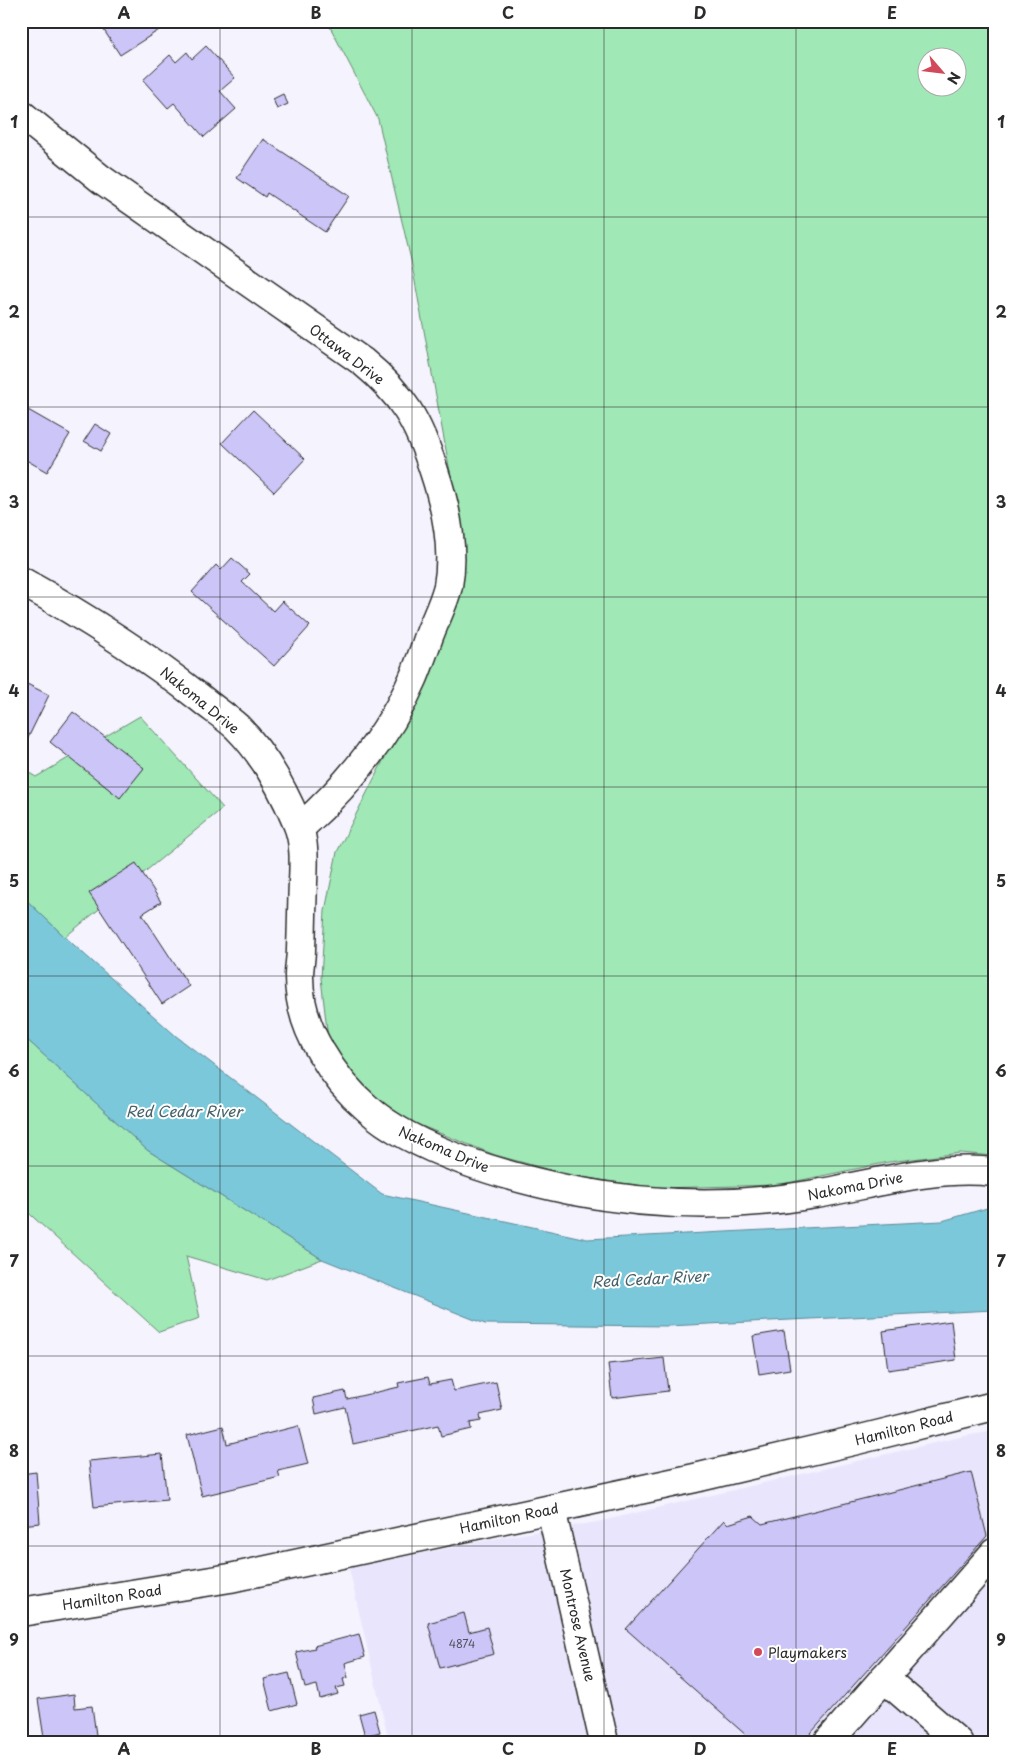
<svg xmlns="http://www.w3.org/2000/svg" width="1015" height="1763" font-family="'Playpen Sans',sans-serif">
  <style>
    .built { fill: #e9e5fc }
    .green { fill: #a0e8b6; stroke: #668a70; fill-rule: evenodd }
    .water { fill: #7bc8db; stroke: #5b8995 }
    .building { fill: #ccc5f8; stroke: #2b2b2b }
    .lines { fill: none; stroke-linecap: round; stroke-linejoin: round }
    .minor-casing { stroke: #2b2b2b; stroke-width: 31 }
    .minor { stroke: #fff; stroke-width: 28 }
    .grid { fill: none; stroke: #2b2b2b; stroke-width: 1; stroke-opacity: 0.55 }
    .poi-dot { fill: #d1495b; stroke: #fff; stroke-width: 2 }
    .labels { text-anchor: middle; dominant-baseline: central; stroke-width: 4; stroke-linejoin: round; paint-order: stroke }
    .number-label { font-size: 11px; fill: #53525e }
    .street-label { font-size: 14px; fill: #2b2b2b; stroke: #fff }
    .poi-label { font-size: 14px; fill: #2b2b2b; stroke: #fff; text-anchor: start }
    .water-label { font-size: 15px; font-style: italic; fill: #476269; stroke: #fff }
    .neatline { fill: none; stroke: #2b2b2b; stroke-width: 2 }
    .grid-label { font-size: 16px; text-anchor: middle; font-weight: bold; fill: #2b2b2b }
  </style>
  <rect width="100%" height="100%" fill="#f5f3fe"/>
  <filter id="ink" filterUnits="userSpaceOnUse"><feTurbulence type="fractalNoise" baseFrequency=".02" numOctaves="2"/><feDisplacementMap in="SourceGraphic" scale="10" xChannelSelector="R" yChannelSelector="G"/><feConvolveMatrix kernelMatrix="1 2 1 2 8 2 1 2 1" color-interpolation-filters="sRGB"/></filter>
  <g filter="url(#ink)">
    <polygon class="built" points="994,1431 994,1742 389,1742 349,1568 498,1538 597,1522 960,1437"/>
    <g class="green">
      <path d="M327,21H994V1156L960,1153L889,1162L778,1185L657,1188L572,1176L495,1155L414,1123L365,1092L328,1039L321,978L325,911L337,852L438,652L458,594L463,542L411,260L378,119ZM928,58H958V88H928Z"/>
      <polygon points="140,716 223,808 65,937 21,895 21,768 36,777"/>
      <polygon points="21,1034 147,1150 322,1259 267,1280 186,1256 200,1318 159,1332 21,1206"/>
    </g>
    <polygon class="water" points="21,895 65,937 176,1036 382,1194 587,1239 942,1221 994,1206 994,1310 668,1326 485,1324 322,1259 147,1150 21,1034"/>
    <g class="building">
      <polygon points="98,21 164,21 167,25 120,55"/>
      <polygon points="206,46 235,78 220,91 236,109 204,137 174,103 168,108 143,80 170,55 176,62 187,52 192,59"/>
      <polygon points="283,94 288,104 277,109 273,99"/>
      <polygon points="263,139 349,196 325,232 267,193 265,197 237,178"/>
      <polygon points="21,406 70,434 47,472 21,457"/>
      <polygon points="253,410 305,459 274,492 222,443"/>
      <polygon points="95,424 111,434 101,451 84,441"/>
      <polygon points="232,558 250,574 242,582 273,611 282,601 310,626 274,666 192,592 216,565 221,570"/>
      <polygon points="21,681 49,695 27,740 21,737"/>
      <polygon points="73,712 144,768 120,798 50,742"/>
      <polygon points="136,863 161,902 142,914 189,986 162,1004 89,893"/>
      <polygon points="951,1321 956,1360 888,1370 883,1331"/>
      <polygon points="784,1331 790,1369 759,1374 753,1336"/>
      <polygon points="664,1358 668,1391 612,1398 608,1364"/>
      <polygon points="428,1377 430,1384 451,1380 454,1391 496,1382 502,1410 480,1415 481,1421 470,1423 471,1429 441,1436 438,1425 353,1444 345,1407 316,1414 313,1398 345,1391 347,1399 399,1387 398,1383"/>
      <polygon points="223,1426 227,1444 298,1426 308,1464 278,1471 280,1477 202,1496 187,1435"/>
      <polygon points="162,1454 167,1500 94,1507 89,1461"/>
      <polygon points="36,1472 40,1523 21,1525 21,1474"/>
      <polygon points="971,1472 987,1536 803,1742 742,1742 747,1736 626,1629 724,1520 728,1524 753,1516 762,1524"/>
      <polygon points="464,1613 469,1632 487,1627 494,1654 440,1668 428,1623"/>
      <polygon points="359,1634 365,1657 345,1663 348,1678 343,1679 345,1686 336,1688 338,1694 320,1699 317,1685 305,1688 296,1652 315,1648 314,1646"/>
      <polygon points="289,1673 297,1704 272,1711 264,1679"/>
      <polygon points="74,1694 75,1708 92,1706 97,1742 56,1742 55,1737 44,1738 38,1699"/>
      <polygon points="374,1710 380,1732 365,1736 359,1714"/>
    </g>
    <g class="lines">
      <g class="minor-casing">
        <g id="minor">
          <path d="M21,114L101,179L363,362C403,395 418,421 434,471C446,507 455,548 448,586C444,603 435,620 429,636C424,650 419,665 413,679C388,737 347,786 300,828"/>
          <path d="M21,581C84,616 144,654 200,698C212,708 226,717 237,727C263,753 283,789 297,823C305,841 304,863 303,882C302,904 302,927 301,949C301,958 299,967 299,976C299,1003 307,1029 321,1052C333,1073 348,1092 367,1108C415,1151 507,1177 570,1190C650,1206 734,1208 816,1194C874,1184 934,1165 994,1172"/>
          <polyline points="551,1509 604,1742"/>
          <polyline points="21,1612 230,1578 695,1478 857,1440 994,1406"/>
          <polyline points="884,1678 958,1742"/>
          <polyline points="828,1742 994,1553"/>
        </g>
      </g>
      <use href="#minor" class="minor"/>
    </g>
  </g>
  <path class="grid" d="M220,21V1742M412,21V1742M604,21V1742M796,21V1742M21,217H994M21,407H994M21,597H994M21,787H994M21,976H994M21,1166H994M21,1356H994M21,1546H994"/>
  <circle class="poi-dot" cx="758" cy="1652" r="5"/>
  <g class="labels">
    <g class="number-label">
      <text x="462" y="1643">4874</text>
    </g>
    <g class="street-label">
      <text transform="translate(347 354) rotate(37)">Ottawa Drive</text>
      <text transform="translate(200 700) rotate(39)">Nakoma Drive</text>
      <text transform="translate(444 1149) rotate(23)">Nakoma Drive</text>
      <text transform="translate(855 1186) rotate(-11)">Nakoma Drive</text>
      <text transform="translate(904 1428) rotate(-14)">Hamilton Road</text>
      <text transform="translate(509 1518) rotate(-12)">Hamilton Road</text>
      <text transform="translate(112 1597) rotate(-9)">Hamilton Road</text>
      <text transform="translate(578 1625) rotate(77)">Montrose Avenue</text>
    </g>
    <g class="poi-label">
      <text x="768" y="1652">Playmakers</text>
    </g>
    <g class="water-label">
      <text x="184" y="1110">Red Cedar River</text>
      <text transform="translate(650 1278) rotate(-3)">Red Cedar River</text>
    </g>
  </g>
  <rect width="1015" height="1763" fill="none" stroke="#fff" stroke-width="55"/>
  <g transform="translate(942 72) rotate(118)"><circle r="24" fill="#ffffff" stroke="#aaaaaa"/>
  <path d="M0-4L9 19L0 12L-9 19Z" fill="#d1495b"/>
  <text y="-8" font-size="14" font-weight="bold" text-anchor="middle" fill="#2b2b2b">N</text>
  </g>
  <rect x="28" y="28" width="960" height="1708" class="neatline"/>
  <g class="grid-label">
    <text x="124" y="19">A</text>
    <text x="316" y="19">B</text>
    <text x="508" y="19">C</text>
    <text x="700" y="19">D</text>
    <text x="892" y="19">E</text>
    <text x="14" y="128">1</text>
    <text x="1001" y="128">1</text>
    <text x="14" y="318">2</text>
    <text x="1001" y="318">2</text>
    <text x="14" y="508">3</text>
    <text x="1001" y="508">3</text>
    <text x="14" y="697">4</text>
    <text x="1001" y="697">4</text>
    <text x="14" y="887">5</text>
    <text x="1001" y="887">5</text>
    <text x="14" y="1077">6</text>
    <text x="1001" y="1077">6</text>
    <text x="14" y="1267">7</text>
    <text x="1001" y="1267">7</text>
    <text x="14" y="1457">8</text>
    <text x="1001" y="1457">8</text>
    <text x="14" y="1646">9</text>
    <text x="1001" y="1646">9</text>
    <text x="124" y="1755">A</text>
    <text x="316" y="1755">B</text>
    <text x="508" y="1755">C</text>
    <text x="700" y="1755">D</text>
    <text x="892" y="1755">E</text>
  </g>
</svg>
